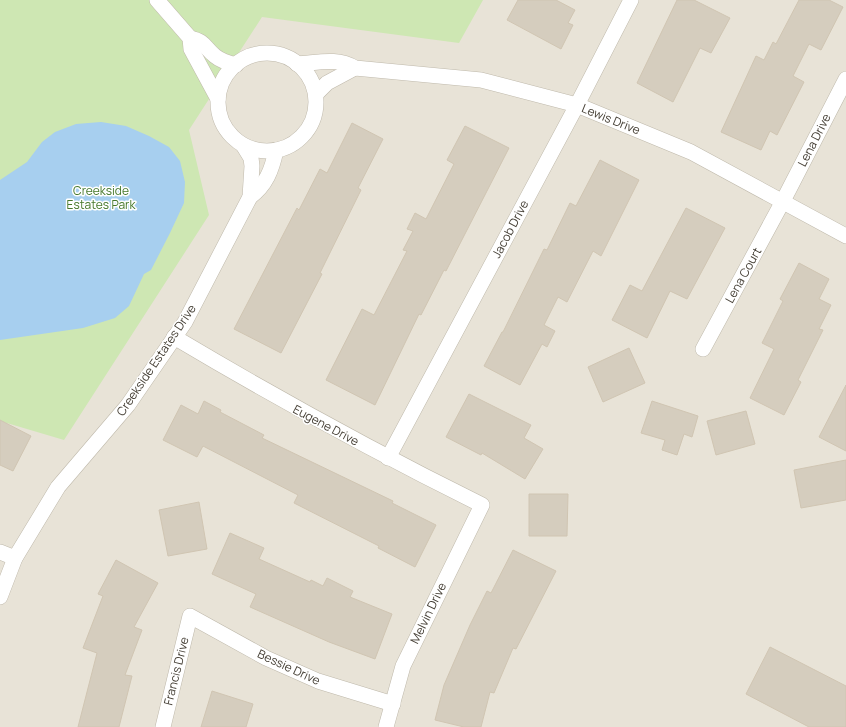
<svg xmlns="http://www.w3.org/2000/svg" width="846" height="727" font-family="Manrope,sans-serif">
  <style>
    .residential { fill: #e8e3d7 }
    .green { fill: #cee7b3 }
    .water { fill: #a7cfef }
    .building { fill: #d5cdbe; stroke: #d0c5b2 }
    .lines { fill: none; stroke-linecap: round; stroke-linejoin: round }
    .minor-casing { stroke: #bfb9ab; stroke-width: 16 }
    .minor { stroke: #fff; stroke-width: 15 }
    .labels { text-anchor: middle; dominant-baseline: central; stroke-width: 3; stroke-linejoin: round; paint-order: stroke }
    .street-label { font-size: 12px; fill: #474137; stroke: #fff }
    .park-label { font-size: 12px; fill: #46782b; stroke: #fff }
  </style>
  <rect width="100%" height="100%" fill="#f4f1e9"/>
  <rect class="residential" x="0" y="0" width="846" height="727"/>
  <polygon class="green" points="0,0 483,0 459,43 262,17 189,130 209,215 64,440 0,421"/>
  <polygon class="water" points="101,122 126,126 149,136 169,147 180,161 185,182 184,203 170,233 151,270 144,274 129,306 115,318 83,328 0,340 0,180 27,162 42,142 55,132 76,124"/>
  <g class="building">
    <polygon points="518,0 556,0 575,10 568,23 573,25 561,49 507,20"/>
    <polygon points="677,0 694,0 730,18 711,53 700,48 673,102 637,83"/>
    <polygon points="799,0 829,0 843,7 821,50 809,44 793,76 804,82 777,135 770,131 761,150 721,132 756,56 764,60 773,42 776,44"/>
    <polygon points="352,123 383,139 358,188 361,190 320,273 322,274 281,353 234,329 297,208 299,210 320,169 327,173"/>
    <polygon points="465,126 509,148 446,271 444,270 421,315 419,314 375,405 326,380 362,309 374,315 407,251 403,250 413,231 407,229 415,213 426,219 454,164 447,160"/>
    <polygon points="600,160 639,180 601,256 593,251 567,302 558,297 544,325 555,331 547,347 542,344 520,385 484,366 502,332 503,332 544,249 547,250 570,203 576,206"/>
    <polygon points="686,208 725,228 687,299 670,291 647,338 612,320 630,285 642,291"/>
    <polygon points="799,263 829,279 819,299 831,305 819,329 823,330 798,380 801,382 784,415 750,398 774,349 762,343 783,301 780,299"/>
    <polygon points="629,348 645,383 603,402 588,367"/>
    <polygon points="846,385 846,451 819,437"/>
    <polygon points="469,394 531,425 524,438 543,449 525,479 482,453 481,455 446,437"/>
    <polygon points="204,401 221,410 220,412 264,435 262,438 393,501 392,503 436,525 415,567 378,548 379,546 294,503 298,495 203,446 197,457 163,440 181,405 198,414"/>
    <polygon points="652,401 698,416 692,437 684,434 677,455 662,450 665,440 641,433"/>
    <polygon points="746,411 755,444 716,455 707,421"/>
    <polygon points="0,420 31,436 13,471 0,465"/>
    <polygon points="846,460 846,500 801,508 794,470"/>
    <polygon points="529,494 568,494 567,536 529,536"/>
    <polygon points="199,502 207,549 168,556 159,510"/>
    <polygon points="230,533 264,548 259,559 310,582 311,580 323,586 327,578 353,591 350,597 392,614 375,659 329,642 250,607 256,594 212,574"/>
    <polygon points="513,550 556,571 516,649 513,648 494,693 490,692 481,727 464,727 435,720 444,685 470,625 487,591 491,593"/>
    <polygon points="116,560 158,583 134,627 142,630 125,675 132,676 119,727 78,727 97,653 83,648 103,596 98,594"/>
    <polygon points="770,647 846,686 846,727 809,727 746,694"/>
    <polygon points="212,691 253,704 246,727 201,727"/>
  </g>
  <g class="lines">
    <g class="minor-casing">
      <g id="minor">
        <polyline points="157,0 190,38 191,49 218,99"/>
        <path d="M190,38C205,41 204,47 215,56C221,61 228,63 236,65"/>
        <circle cx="267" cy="102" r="49"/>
        <path d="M297,64C317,63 337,57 355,68L481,80L577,105L691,152L846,236"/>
        <polyline points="316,94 327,83 355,68"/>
        <path d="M250,197C266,185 272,170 276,150"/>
        <path d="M174,337C275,397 377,453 482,505L403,666L386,727"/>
        <polyline points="703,349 783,201 846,79"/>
        <polyline points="388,458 577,105 631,0"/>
        <polyline points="0,552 15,558"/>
        <polyline points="0,597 15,558 58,487 128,405 185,322 250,197 252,166 251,158 243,145"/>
        <polyline points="163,727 190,616 266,658 318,681 393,704"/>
      </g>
    </g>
    <use href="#minor" class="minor"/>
  </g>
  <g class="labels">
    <g class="street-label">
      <text transform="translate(611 119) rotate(22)">Lewis Drive</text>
      <text transform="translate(814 140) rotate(-63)">Lena Drive</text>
      <text transform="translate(510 229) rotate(-62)">Jacob Drive</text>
      <text transform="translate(743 275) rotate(-61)">Lena Court</text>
      <text transform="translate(156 360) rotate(-56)">Creekside Estates Drive</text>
      <text transform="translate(326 425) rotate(28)">Eugene Drive</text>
      <text transform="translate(428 613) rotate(-64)">Melvin Drive</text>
      <text transform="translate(289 667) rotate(25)">Bessie Drive</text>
      <text transform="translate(176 671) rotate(-76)">Francis Drive</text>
    </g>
    <g class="park-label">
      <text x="101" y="190">Creekside<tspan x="101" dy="14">Estates Park</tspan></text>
    </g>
  </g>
</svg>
